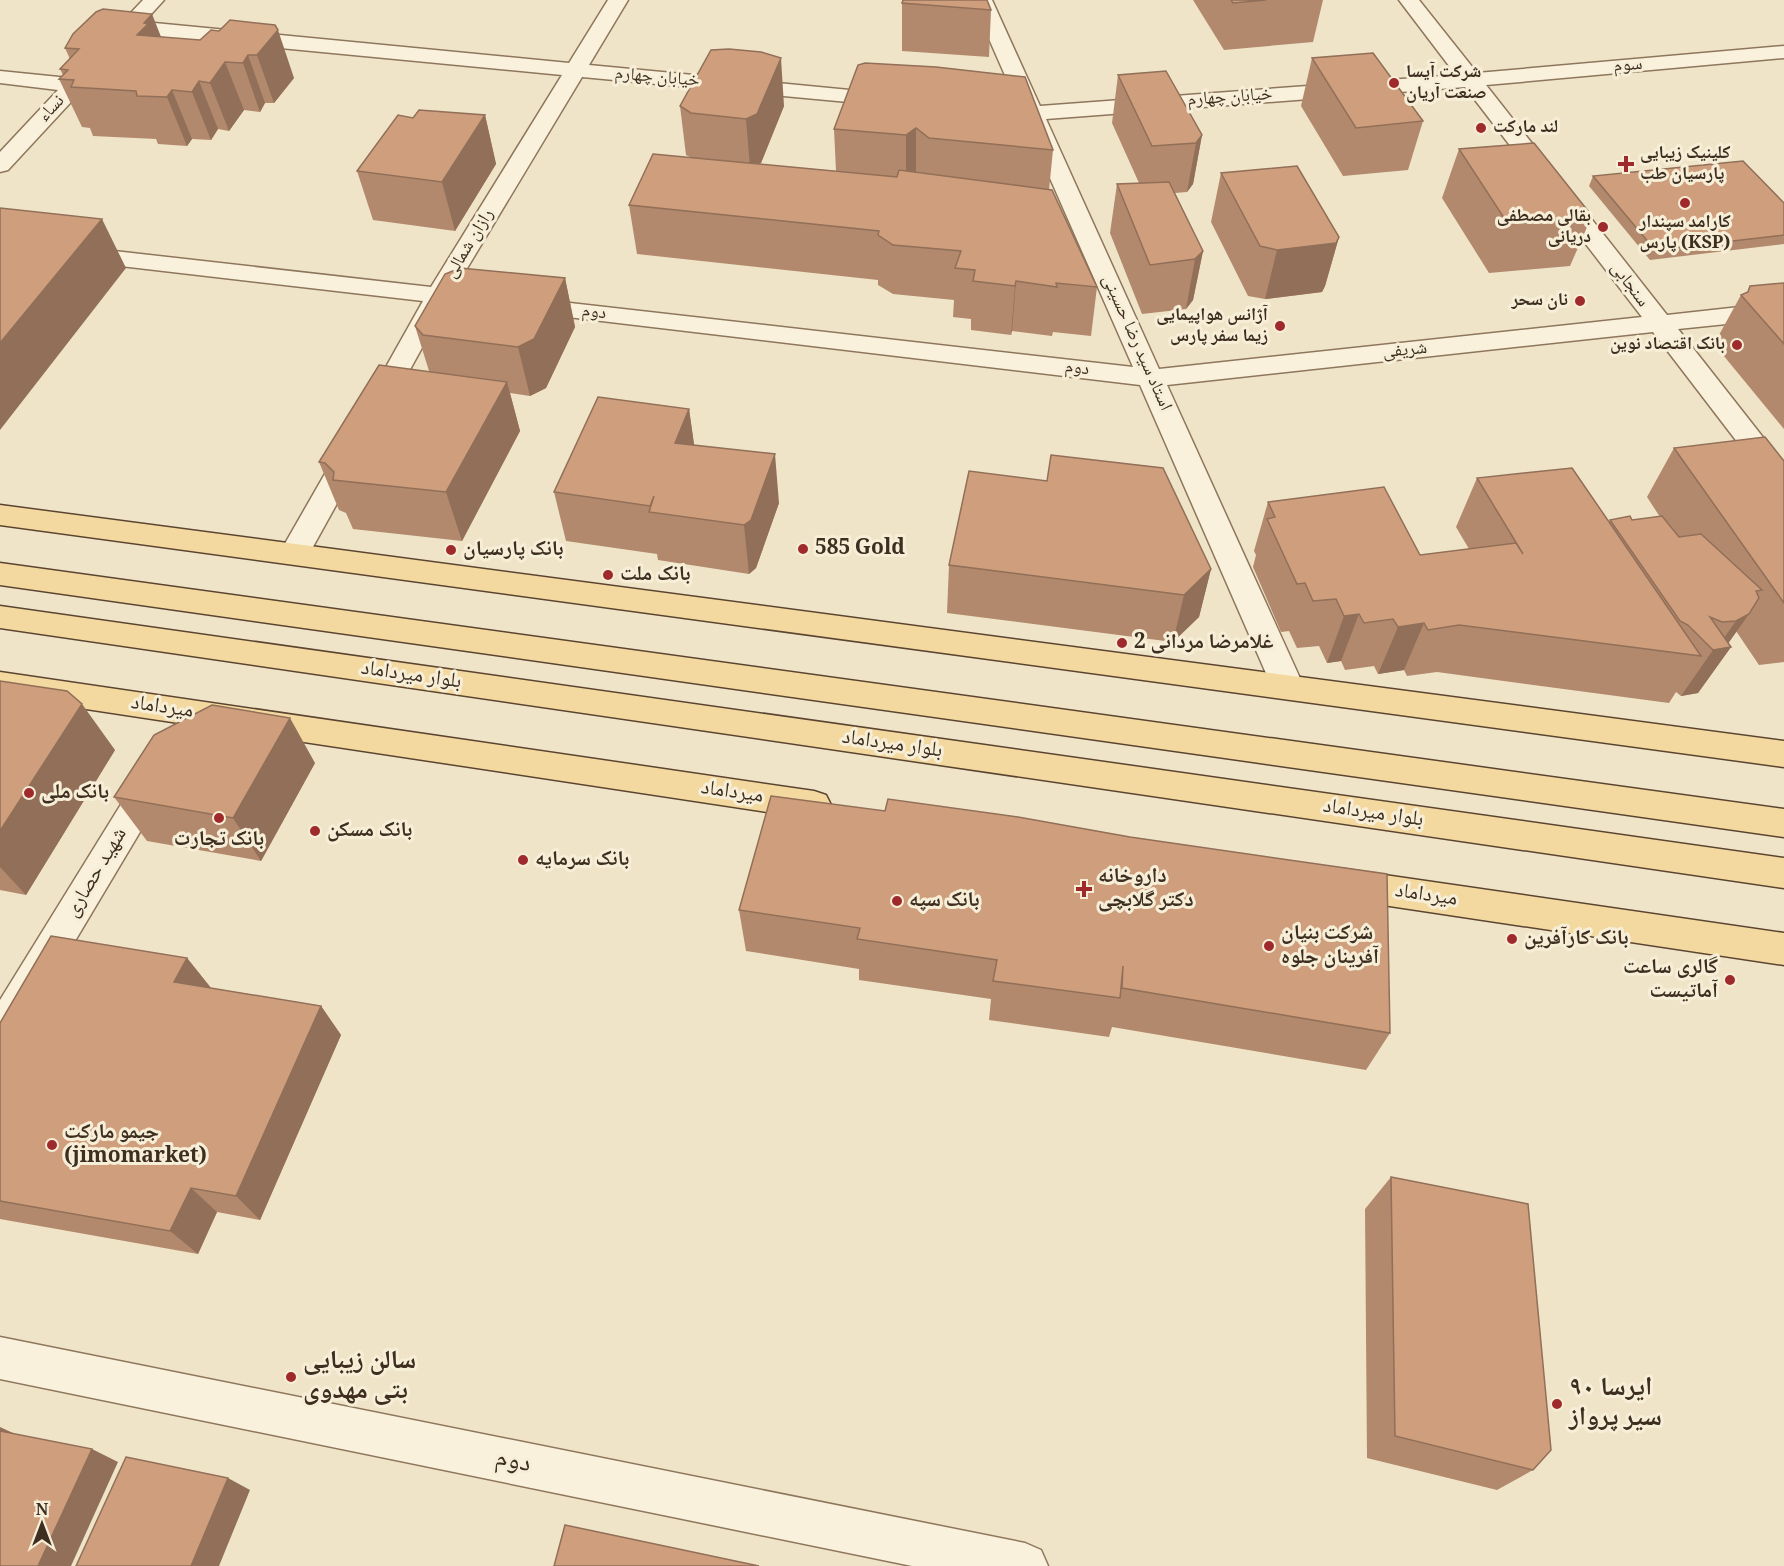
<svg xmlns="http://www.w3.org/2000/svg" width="1784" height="1566" font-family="Georgia,'Noto Naskh Arabic',serif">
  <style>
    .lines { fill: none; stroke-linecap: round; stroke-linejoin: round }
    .minor-casing { stroke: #8d765c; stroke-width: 3 }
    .major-casing { stroke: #5b4430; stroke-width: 3 }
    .minor { fill: #faf1dc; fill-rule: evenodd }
    .major { fill: #f3d9a0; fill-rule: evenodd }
    .wall { fill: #b2896c }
    .shaded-wall { fill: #916f58 }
    .building { fill: #cf9f7d; stroke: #916f58; stroke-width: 1.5 }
    .poi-dot { fill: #9e2a2b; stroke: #f7eed8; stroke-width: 2 }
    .labels { text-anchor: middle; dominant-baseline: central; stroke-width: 6; stroke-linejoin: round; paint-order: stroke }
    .far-street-label { font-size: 18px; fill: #3d2e20; stroke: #f7eed8 }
    .far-poi-label { font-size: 18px; font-weight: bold; fill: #3d2e20; stroke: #f7eed8; text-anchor: end }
    .poi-label { font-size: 21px; font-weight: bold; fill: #3d2e20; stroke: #f7eed8; text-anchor: start }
    .street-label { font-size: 21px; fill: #3d2e20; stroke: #f7eed8 }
    .near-poi-label { font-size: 26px; font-weight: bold; fill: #3d2e20; stroke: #f7eed8; text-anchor: start }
    .near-street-label { font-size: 26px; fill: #3d2e20; stroke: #f7eed8 }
  </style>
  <rect width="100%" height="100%" fill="#f0e4c8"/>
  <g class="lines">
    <g class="minor-casing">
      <g id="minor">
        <polygon points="143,0 164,0 144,22 569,63 608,0 628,0 589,65 891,94 899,95 902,100 899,105 891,106 582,77 454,290 487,295 490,300 487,305 478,308 446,304 390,406 386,412 377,415 368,412 364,406 423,301 0,252 0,238 431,287 562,75 134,34 8,170 0,172 0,152 58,90 0,83 0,71 69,78"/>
        <path d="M972,0H992L1040,106L1456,75L1399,0H1419L1477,73L1784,46V58L1486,85L1667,315L1784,302V318L1678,329L1784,464V493L1774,490L1653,332L1167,385L1304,687L1299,696L1288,699L1277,696L1272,687L1140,385L517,311L513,306L517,301L526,298L1133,367L1024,119L985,114L982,109L985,104L993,102L1018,105ZM1465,87L1642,317L1159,369L1046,119Z"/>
        <polygon points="352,442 362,444 366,451 309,554 304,561 294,564 284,561 279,554 342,444"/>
        <polygon points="153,768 165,772 169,781 165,790 13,1045 0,1050 0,1000 141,772"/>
        <polygon points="0,1337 1025,1543 1041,1550 1048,1566 912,1566 0,1379"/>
      </g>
    </g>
    <g class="major-casing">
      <g id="major">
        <polygon points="0,505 1784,741 1784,767 0,525"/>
        <polygon points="0,563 1784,809 1784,837 0,585"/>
        <polygon points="0,606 1784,858 1784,888 0,628"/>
        <polygon points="0,672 814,791 826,795 831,805 826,815 814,819 0,696"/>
        <polygon points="1343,869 1784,933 1784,965 1343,899 1331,894 1326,884 1331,874"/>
      </g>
    </g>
    <use href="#minor" class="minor"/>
    <use href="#major" class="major"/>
  </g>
  <g class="wall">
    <polygon points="1193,0 1323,0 1313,42 1224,50"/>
    <polygon points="902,3 991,10 989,57 902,51"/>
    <polygon points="219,31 294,78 274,103 265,103 260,112 244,110 229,131 218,129 211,140 192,139 187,146 158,144 156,139 93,136 90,128 82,127 59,79 63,75 60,69 70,59 65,48 161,37 200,40"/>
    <polygon points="1312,58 1423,121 1408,170 1343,176 1301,106"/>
    <polygon points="858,65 1053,150 1049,190 1097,287 1091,336 1053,332 1052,336 1012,331 1011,335 971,330 971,319 953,317 954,300 893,294 878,285 878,280 637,254 629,205 690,157 686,155 680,106 784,106 761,163 759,164 836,171 834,129"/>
    <polygon points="1118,75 1202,135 1193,184 1187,192 1175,193 1203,251 1193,300 1186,309 1142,314 1110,233 1117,184 1139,183 1112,123"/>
    <polygon points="485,115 496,164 455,231 373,220 357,171 413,118"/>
    <polygon points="1459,149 1592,216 1570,266 1489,273 1442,198"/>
    <polygon points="1221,173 1339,237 1325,286 1322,292 1265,299 1248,296 1211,222"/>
    <polygon points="1593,176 1784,203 1784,244 1650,260 1589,186"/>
    <polygon points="565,278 575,327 546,388 530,396 510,393 520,431 462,541 353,529 346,513 339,510 319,462 429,371 415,326"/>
    <polygon points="1784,283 1784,429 1714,344 1741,295 1747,293 1750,286"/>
    <polygon points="689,409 694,445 779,503 756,568 749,574 658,560 657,554 566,541 554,492"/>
    <polygon points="1674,448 1784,461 1784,662 1759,665 1736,631 1728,643 1731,647 1698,693 1681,696 1676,692 1669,703 1437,672 1407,676 1404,670 1378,674 1374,666 1345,670 1341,661 1327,663 1319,646 1297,648 1289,631 1281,632 1253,567 1256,555 1254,551 1268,502 1420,555 1469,549 1456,527 1477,478 1609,522 1610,520 1632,520 1660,517 1647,497"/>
    <polygon points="949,565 1211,569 1199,617 1173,642 947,613"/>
    <polygon points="0,681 115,750 26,895 0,890"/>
    <polygon points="315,763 261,861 147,841 114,797"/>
    <polygon points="771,796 1390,1033 1366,1070 1112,1027 1109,1037 989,1020 991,999 859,980 859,969 746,951 739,910"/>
    <polygon points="187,958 211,988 321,1006 341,1035 260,1220 217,1212 198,1254 0,1219 0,1023"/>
    <polygon points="1391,1177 1533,1470 1497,1490 1367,1458 1365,1209"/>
  </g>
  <g class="shaded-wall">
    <polygon points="152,14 171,62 137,35 144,23"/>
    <polygon points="278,30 294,78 274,103 257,55"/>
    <polygon points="248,55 265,103 260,112 243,63"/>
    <polygon points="781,58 784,106 761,163 750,167 746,119"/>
    <polygon points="225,62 244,110 229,131 210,83"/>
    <polygon points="199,81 218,129 211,140 192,92"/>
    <polygon points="172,90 192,139 187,146 167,97"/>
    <polygon points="485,115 496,164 455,231 442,182"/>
    <polygon points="916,128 916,177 906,183 906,135"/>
    <polygon points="1202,135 1193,184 1187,192 1196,143"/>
    <polygon points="102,219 126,268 0,430 0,343"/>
    <polygon points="1339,237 1325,286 1322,292 1265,299 1277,250"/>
    <polygon points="1203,251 1193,300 1186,309 1195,259"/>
    <polygon points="565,278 575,327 546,388 530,396 518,347"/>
    <polygon points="1016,281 1012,331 1011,335 1015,286"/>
    <polygon points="507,382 520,431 462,541 446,492"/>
    <polygon points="689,409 696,458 675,443"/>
    <polygon points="775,454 779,503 756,568 749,574 744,525"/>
    <polygon points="1211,569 1199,617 1173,642 1184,595"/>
    <polygon points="1359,614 1341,661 1327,663 1344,616"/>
    <polygon points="1749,614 1725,648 1731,647 1698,693 1681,696 1713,650 1716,649 1736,621"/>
    <polygon points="1424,623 1404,670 1378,674 1398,627"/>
    <polygon points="82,704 115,750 26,895 0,867 0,831"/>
    <polygon points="290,718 315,763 261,861 233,818"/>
    <polygon points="187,958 211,988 199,1012 174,982"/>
    <polygon points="321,1006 341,1035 260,1220 236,1196"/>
    <polygon points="191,1188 217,1212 198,1254 170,1231"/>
    <polygon points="0,1427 28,1440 0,1496"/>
    <polygon points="92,1449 118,1462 71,1566 38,1566"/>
    <polygon points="228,1478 250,1490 219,1566 191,1566"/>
  </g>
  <g class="building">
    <polygon points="903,0 987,0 991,10 902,3"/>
    <polygon points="1231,0 1266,0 1233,3"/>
    <polygon points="103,9 152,14 144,23 148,24 137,35 200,40 211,30 219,31 230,20 275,25 278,30 257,55 248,55 243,63 225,62 210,83 199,81 192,92 172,90 167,97 137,96 136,91 71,87 74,80 59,79 68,70 60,69 79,49 65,48 73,34 96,12"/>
    <polygon points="729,49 761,52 781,58 757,114 746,119 691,113 680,106 711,50"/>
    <polygon points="1373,53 1423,121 1356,128 1312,58"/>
    <polygon points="865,63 936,67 1025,77 1053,150 929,138 916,128 906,135 834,129 858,65"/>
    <polygon points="1166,71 1202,135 1196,143 1152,146 1118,75"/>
    <polygon points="419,110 485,115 442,182 357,171 398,115 413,118"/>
    <polygon points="1534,143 1592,216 1508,224 1459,149"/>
    <polygon points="653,154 897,177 899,170 1052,190 1097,287 1056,283 1057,287 1016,281 1015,286 973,281 975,270 955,268 961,251 893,245 878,235 879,231 629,205"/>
    <polygon points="1743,161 1784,203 1784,235 1655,250 1593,176"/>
    <polygon points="1297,166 1339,237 1336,243 1277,250 1260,246 1221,173"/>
    <polygon points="1169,182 1203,251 1195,259 1150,265 1117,184"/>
    <polygon points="0,208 102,219 0,343"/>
    <polygon points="460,268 565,278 534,339 518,347 423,335 415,326 445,274"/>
    <polygon points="1784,283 1784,344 1741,295 1748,292 1750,286"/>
    <polygon points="379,365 507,382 446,492 333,480 334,472 325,463 319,462"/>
    <polygon points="598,397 689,409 675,443 775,454 751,520 744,525 649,512 654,496 650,506 554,492"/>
    <polygon points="1765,437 1784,461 1784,603 1674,448"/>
    <polygon points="1051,455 1163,468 1211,569 1184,595 949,565 969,471 1047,481"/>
    <polygon points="1572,468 1701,656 1459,625 1428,630 1424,623 1398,627 1393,619 1364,623 1359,614 1344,616 1336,599 1313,601 1305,583 1297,584 1267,519 1275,517 1268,502 1384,487 1420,555 1516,543 1523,554 1477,478"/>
    <polygon points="1630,516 1632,520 1662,516 1679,537 1701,534 1762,590 1756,591 1759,598 1749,614 1736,621 1722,622 1710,617 1731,647 1713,650 1688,625 1680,621 1610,520"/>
    <polygon points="0,681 67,691 82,704 0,831"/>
    <polygon points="212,705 290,718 233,818 114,797 154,735"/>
    <polygon points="771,796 885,811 888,799 1018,817 1130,837 1387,874 1390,1033 1122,988 1123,966 1120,998 993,981 997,960 857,939 860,928 739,910"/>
    <polygon points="51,936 187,958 174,982 321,1006 236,1196 191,1188 170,1231 0,1201 0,1023"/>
    <polygon points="1391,1177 1528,1204 1551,1450 1533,1470 1395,1436"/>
    <polygon points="0,1431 92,1449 38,1566 0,1566"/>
    <polygon points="126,1457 228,1478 191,1566 76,1566"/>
    <polygon points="565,1525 759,1566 554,1566"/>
  </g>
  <g class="poi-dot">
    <circle cx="1394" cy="83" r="6"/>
    <circle cx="1481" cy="128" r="6"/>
    <path d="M1623 155h6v6h6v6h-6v6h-6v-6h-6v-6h6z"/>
    <circle cx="1685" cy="203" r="6"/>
    <circle cx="1603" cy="227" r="6"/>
    <circle cx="1580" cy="301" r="6"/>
    <circle cx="1280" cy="326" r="6"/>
    <circle cx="1737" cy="345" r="6"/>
    <circle cx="803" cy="549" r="6"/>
    <circle cx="451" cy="550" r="6"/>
    <circle cx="608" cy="575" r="6"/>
    <circle cx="1122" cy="643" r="6"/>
    <circle cx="29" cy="793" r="6"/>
    <circle cx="219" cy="818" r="6"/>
    <circle cx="315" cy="831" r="6"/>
    <circle cx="523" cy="860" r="6"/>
    <path d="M1081 880h6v6h6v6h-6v6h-6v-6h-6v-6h6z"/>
    <circle cx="897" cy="901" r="6"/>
    <circle cx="1512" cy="939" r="6"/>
    <circle cx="1269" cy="946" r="6"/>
    <circle cx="1730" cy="980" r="6"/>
    <circle cx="52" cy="1145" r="6"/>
    <circle cx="291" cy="1377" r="6"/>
    <circle cx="1557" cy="1404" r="6"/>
  </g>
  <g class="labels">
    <g class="far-street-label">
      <text transform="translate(1628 66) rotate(-5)">سوم</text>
      <text transform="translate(657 78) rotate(5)">خیابان چهارم</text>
      <text transform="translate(1230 98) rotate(-4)">خیابان چهارم</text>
      <text transform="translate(52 109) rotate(-47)">نساء</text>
      <text transform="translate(470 244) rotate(-59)">رازان شمالی</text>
      <text transform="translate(1629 285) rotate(53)">سنجابی</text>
      <text transform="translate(594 313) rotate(7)">دوم</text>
      <text transform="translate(1136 343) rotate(66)">استاد سید رضا حسینی</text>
      <text transform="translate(1405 351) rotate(-6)">شریفی</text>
      <text transform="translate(1077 369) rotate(7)">دوم</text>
    </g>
    <g class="far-poi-label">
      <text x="1406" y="73" text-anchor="start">شرکت آیسا<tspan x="1406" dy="21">صنعت آریان</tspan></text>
      <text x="1493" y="128" text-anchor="start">لند مارکت</text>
      <text x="1640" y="154" text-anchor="start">کلینیک زیبایی<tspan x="1640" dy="21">پارسیان طب</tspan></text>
      <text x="1591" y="217">بقالی مصطفی<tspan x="1591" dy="21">دریانی</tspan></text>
      <text x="1685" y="223" text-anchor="middle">کارامد سپندار<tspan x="1685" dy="21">پارس (KSP)</tspan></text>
      <text x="1568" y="301">نان سحر</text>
      <text x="1268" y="316">آژانس هواپیمایی<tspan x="1268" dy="21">زیما سفر پارس</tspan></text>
      <text x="1725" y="345">بانک اقتصاد نوین</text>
    </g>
    <g class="poi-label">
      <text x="815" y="549">585 Gold</text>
      <text x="463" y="550">بانک پارسیان</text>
      <text x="620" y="575">بانک ملت</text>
      <text x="1134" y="643">غلامرضا مردانی 2</text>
      <text x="41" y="793">بانک ملی</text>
      <text x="327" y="831">بانک مسکن</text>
      <text x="219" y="840" text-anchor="middle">بانک تجارت</text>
      <text x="535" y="860">بانک سرمایه</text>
      <text x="1098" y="877">داروخانه<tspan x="1098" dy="24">دکتر گلابچی</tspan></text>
      <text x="909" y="901">بانک سپه</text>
      <text x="1281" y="934">شرکت بنیان<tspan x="1281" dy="24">آفرینان جلوه</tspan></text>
      <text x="1524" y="939">بانک کارآفرین</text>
      <text x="1718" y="968" text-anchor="end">گالری ساعت<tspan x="1718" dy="24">آماتیست</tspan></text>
      <text x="64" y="1133">جیمو مارکت<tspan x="64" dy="24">(jimomarket)</tspan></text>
    </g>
    <g class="street-label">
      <text transform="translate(411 676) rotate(8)">بلوار میرداماد</text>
      <text transform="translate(162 708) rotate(8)">میرداماد</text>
      <text transform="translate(892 745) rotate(8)">بلوار میرداماد</text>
      <text transform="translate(732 793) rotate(8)">میرداماد</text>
      <text transform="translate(1373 814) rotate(8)">بلوار میرداماد</text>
      <text transform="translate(97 873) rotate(-59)">شهید حصاری</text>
      <text transform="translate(1426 896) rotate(8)">میرداماد</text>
    </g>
    <g class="near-poi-label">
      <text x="303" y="1362">سالن زیبایی<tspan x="303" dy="30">بتی مهدوی</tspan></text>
      <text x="1569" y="1389">ایرسا ۹۰<tspan x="1569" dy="30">سیر پرواز</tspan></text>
    </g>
    <g class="near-street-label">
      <text transform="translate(513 1462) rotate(11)">دوم</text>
    </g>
  </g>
  <g transform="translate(42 1524)" stroke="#f7eed8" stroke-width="4.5" paint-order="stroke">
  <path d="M0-4.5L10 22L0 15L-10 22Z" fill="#3d2e20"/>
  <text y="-9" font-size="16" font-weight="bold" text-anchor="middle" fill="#3d2e20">N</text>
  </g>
</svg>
